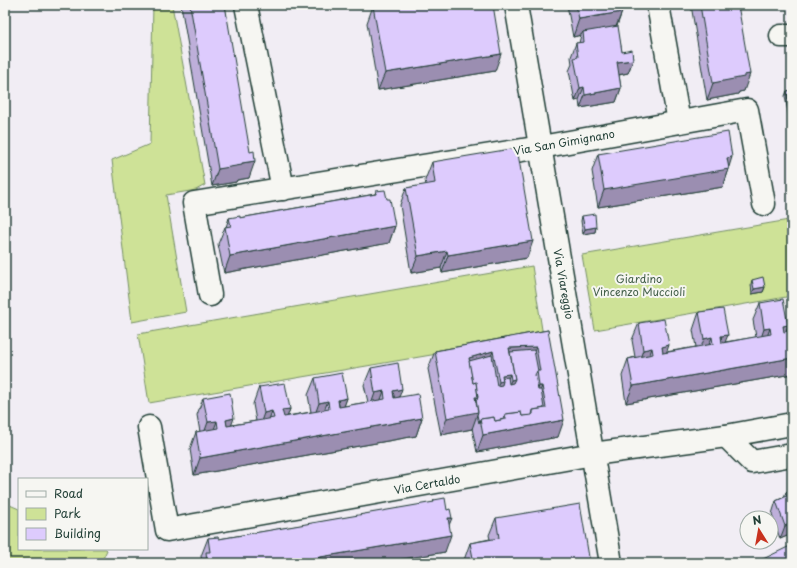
<svg xmlns="http://www.w3.org/2000/svg" width="797" height="568" font-family="'Playpen Sans',sans-serif">
  <style>
    .green { fill: #cee297; stroke: #769066 }
    .lines { fill: none; stroke-linecap: round; stroke-linejoin: round }
    .minor-casing { stroke: #1f3d34; stroke-width: 25 }
    .minor { stroke: #f6f6f2; stroke-width: 22 }
    .wall { fill: #beafda; stroke: #1f3d34 }
    .shaded-wall { fill: #9b8eb1; stroke: #1f3d34 }
    .building { fill: #ddcbfd; stroke: #1f3d34 }
    .labels { text-anchor: middle; dominant-baseline: central; stroke-width: 4; stroke-linejoin: round; paint-order: stroke }
    .street-label { font-size: 11px; fill: #1f3d34; stroke: #f6f6f2 }
    .park-label { font-size: 11px; fill: #425e48; stroke: #f6f6f2 }
  </style>
  <rect width="100%" height="100%" fill="#f1edf4"/>
  <filter id="ink" filterUnits="userSpaceOnUse"><feTurbulence type="fractalNoise" baseFrequency=".025" numOctaves="2"/><feDisplacementMap in="SourceGraphic" scale="8" xChannelSelector="R" yChannelSelector="G"/><feConvolveMatrix kernelMatrix="1 2 1 2 8 2 1 2 1" color-interpolation-filters="sRGB"/></filter>
  <g filter="url(#ink)">
    <g class="green">
      <polygon points="153,5 172,5 205,185 196,190 166,195 186,312 132,322 112,160 150,144"/>
      <polygon points="789,220 792,224 792,296 595,330 582,255"/>
      <polygon points="532,266 543,336 149,403 138,334"/>
      <polygon points="5,503 19,509 19,549 106,549 107,550 101,563 5,563"/>
    </g>
    <g class="lines">
      <g class="minor-casing">
        <g id="minor">
          <polyline points="246,5 283,189"/>
          <polyline points="516,5 611,563"/>
          <polyline points="658,5 679,122"/>
          <polyline points="781,36 792,36"/>
          <polyline points="210,295 194,203 541,147 747,110 764,204"/>
          <polyline points="149,427 167,530 593,454 726,436 792,424"/>
          <polyline points="726,436 752,462 792,455"/>
        </g>
      </g>
      <use href="#minor" class="minor"/>
    </g>
    <g class="wall">
      <polygon points="181,5 225,5 249,178 237,180 236,182 212,186"/>
      <polygon points="567,5 620,5 622,12 617,26 622,52 633,60 628,73 619,75 621,88 616,102 580,108 579,100 575,101 569,71 572,64 571,57 576,43 579,43 581,35 573,37"/>
      <polygon points="691,5 738,5 744,91 739,92 738,94 707,100"/>
      <polygon points="373,6 495,71 378,90 367,23"/>
      <polygon points="792,90 792,134 785,96 787,91"/>
      <polygon points="598,154 729,167 729,169 723,187 598,207 592,171"/>
      <polygon points="432,162 527,258 442,273 441,268 411,273 400,205 406,188 426,185 425,180"/>
      <polygon points="376,191 387,199 395,226 389,243 224,273 218,244 225,227 226,227 229,218 240,218 375,194"/>
      <polygon points="582,216 596,227 595,232 583,234 581,221"/>
      <polygon points="752,280 765,287 763,292 752,294 751,284"/>
      <polygon points="760,303 788,325 786,331 792,330 792,374 626,403 622,376 628,359 635,357 632,340 639,323 666,352 696,347 693,330 699,312 725,342 756,337 753,320"/>
      <polygon points="548,330 558,437 477,452 472,428 472,429 441,435 428,369 435,351"/>
      <polygon points="371,368 399,397 422,418 416,436 194,475 190,449 196,432 200,432 197,415 203,398 232,425 256,421 253,404 259,387 290,409 287,416 311,412 308,395 315,378 347,398 344,406 368,402 364,385"/>
      <polygon points="790,490 792,534 780,539 772,514 776,501 784,497 786,492"/>
      <polygon points="434,500 449,524 445,552 379,563 202,563 201,556 208,538 219,539 433,503"/>
      <polygon points="496,518 590,563 465,563 464,560 470,543 490,539 489,535"/>
    </g>
    <g class="shaded-wall">
      <polygon points="622,12 615,29 583,32 581,35 573,37 579,19"/>
      <polygon points="501,54 495,71 378,90 385,73"/>
      <polygon points="633,60 628,73 612,76 617,62"/>
      <polygon points="750,74 744,91 739,92 738,94 707,100 713,83 744,75"/>
      <polygon points="584,87 579,100 575,101 580,88"/>
      <polygon points="621,88 616,102 580,108 585,95"/>
      <polygon points="732,157 728,170 729,169 723,187 598,207 604,190 727,158"/>
      <polygon points="255,161 249,178 237,180 236,182 212,186 218,169 242,163"/>
      <polygon points="395,226 389,243 224,273 230,256"/>
      <polygon points="596,227 595,232 583,234 585,229"/>
      <polygon points="533,241 527,258 442,273 448,255"/>
      <polygon points="447,251 441,268 411,273 418,256"/>
      <polygon points="765,287 763,292 752,294 754,289"/>
      <polygon points="788,325 782,342 783,326"/>
      <polygon points="770,328 764,346 758,347 764,329"/>
      <polygon points="728,335 721,352 721,336"/>
      <polygon points="712,337 705,355 698,356 704,339"/>
      <polygon points="669,345 663,363 662,347"/>
      <polygon points="536,347 529,364 510,365 509,348"/>
      <polygon points="652,348 646,365 637,367 643,350"/>
      <polygon points="493,351 487,368 469,373 469,358"/>
      <polygon points="792,358 792,374 626,403 633,386"/>
      <polygon points="510,374 503,391 492,399 499,382 502,375"/>
      <polygon points="515,379 508,397 504,397 511,380"/>
      <polygon points="539,386 542,386 536,403 533,403"/>
      <polygon points="402,389 396,406 393,391"/>
      <polygon points="384,391 378,408 369,410 375,393"/>
      <polygon points="475,397 478,397 478,412 472,429 441,435 447,418"/>
      <polygon points="347,398 341,415 338,400"/>
      <polygon points="328,401 321,418 313,420 319,403"/>
      <polygon points="290,409 284,426 282,410"/>
      <polygon points="272,411 266,428 258,430 264,413"/>
      <polygon points="234,418 228,435 226,420"/>
      <polygon points="422,418 416,436 194,475 200,458"/>
      <polygon points="564,420 558,437 477,452 483,435"/>
      <polygon points="217,421 211,438 202,439 208,422"/>
      <polygon points="448,518 452,518 445,535"/>
      <polygon points="792,522 792,534 780,539 785,526"/>
      <polygon points="451,535 445,552 379,563 285,563"/>
      <polygon points="211,560 210,563 206,563 207,561"/>
    </g>
    <g class="building">
      <polygon points="190,5 225,5 250,152 254,151 255,161 242,163 242,165 218,169"/>
      <polygon points="378,5 493,5 501,54 385,73 373,6"/>
      <polygon points="576,5 620,5 622,12 579,19"/>
      <polygon points="700,5 738,5 750,74 744,75 744,77 713,83"/>
      <polygon points="618,26 622,52 632,50 633,60 617,62 621,88 585,95 584,87 580,88 574,58 578,57 576,43 584,42 583,32"/>
      <polygon points="792,90 792,96 790,96 788,100 787,91"/>
      <polygon points="790,96 792,96 792,108"/>
      <polygon points="728,132 732,157 727,158 729,169 604,190 598,154"/>
      <polygon points="517,148 533,241 448,255 447,251 418,256 406,188 435,183 432,162"/>
      <polygon points="385,190 387,199 390,199 395,226 230,256 225,227 231,226 229,218 240,216 240,218 376,194 376,191"/>
      <polygon points="595,214 596,227 585,229 582,216"/>
      <polygon points="763,277 765,287 754,289 752,280"/>
      <polygon points="783,299 788,325 783,326 784,332 792,330 792,358 633,386 628,359 653,354 652,348 643,350 639,323 664,319 669,345 662,347 663,353 713,344 712,337 704,339 699,312 723,309 728,335 721,336 722,343 771,334 770,328 764,329 760,303"/>
      <polygon points="548,330 564,420 483,435 480,419 494,417 495,421 506,419 505,414 521,412 522,416 533,414 533,410 546,408 542,386 539,386 537,371 540,371 536,347 509,348 515,379 511,380 510,374 502,375 503,381 499,382 493,351 469,358 473,383 476,382 478,397 475,397 478,412 447,418 435,351"/>
      <polygon points="534,350 538,371 537,371 535,375 538,390 541,390 544,408 533,410 532,415 522,416 521,412 505,414 504,419 495,421 494,417 480,419 479,423 477,415 478,412 476,400 477,400 478,397 476,382 473,383 469,361 492,355 497,386 502,385 503,381 502,378 508,377 509,384 513,383 515,379 510,352"/>
      <polygon points="398,363 402,389 393,391 394,398 418,394 422,418 200,458 196,432 218,428 217,421 208,422 203,398 230,393 234,418 226,420 227,426 274,418 272,411 264,413 259,387 285,383 290,409 282,410 284,417 329,409 328,401 319,403 315,378 342,373 347,398 338,400 339,407 385,399 384,391 375,393 371,368"/>
      <polygon points="790,490 792,495 792,522 785,526 776,501 787,496 786,492"/>
      <polygon points="445,498 447,510 450,509 452,518 448,518 451,535 285,563 212,563 211,560 207,561 206,552 210,552 208,538 218,537 219,539 434,502 434,500"/>
      <polygon points="580,504 590,563 474,563 470,543 499,538 496,518"/>
      <polygon points="792,545 792,563 755,563"/>
    </g>
  </g>
  <g class="labels">
    <g class="street-label">
      <text transform="translate(564 142) rotate(-10)">Via San Gimignano</text>
      <text transform="translate(564 284) rotate(80)">Via Viareggio</text>
      <text transform="translate(427 484) rotate(-10)">Via Certaldo</text>
    </g>
    <g class="park-label">
      <text x="639" y="278">Giardino<tspan x="639" dy="13">Vincenzo Muccioli</tspan></text>
    </g>
  </g>
  <rect width="797" height="568" fill="none" stroke="#f6f6f2" stroke-width="20"/>
  <rect x="10" y="10" width="777" height="548" fill="none" stroke="#1f3d34" stroke-width="1.5" filter="url(#ink)"/>
  <rect x="18" y="478" width="130" height="72" fill="#f6f6f2" stroke="#a0aca6"/>
  <rect x="26" y="491" width="20" height="6" fill="#f6f6f2" stroke="#a0aca6"/>
  <text x="54" y="498" font-size="12" fill="#1f3d34">Road</text>
  <rect x="26" y="508" width="20" height="12" fill="#cee297" stroke="#a0aca6"/>
  <text x="54" y="518" font-size="12" fill="#1f3d34">Park</text>
  <rect x="26" y="528" width="20" height="12" fill="#ddcbfd" stroke="#a0aca6"/>
  <text x="54" y="538" font-size="12" fill="#1f3d34">Building</text>
  <g transform="translate(759 530) rotate(349)"><circle r="19" fill="#f6f6f2" stroke="#a0aca6"/>
  <path d="M0-3L7 15L0 10L-7 15Z" fill="#c8321e"/>
  <text y="-6" font-size="11" font-weight="bold" text-anchor="middle" fill="#1f3d34">N</text>
  </g>
</svg>
